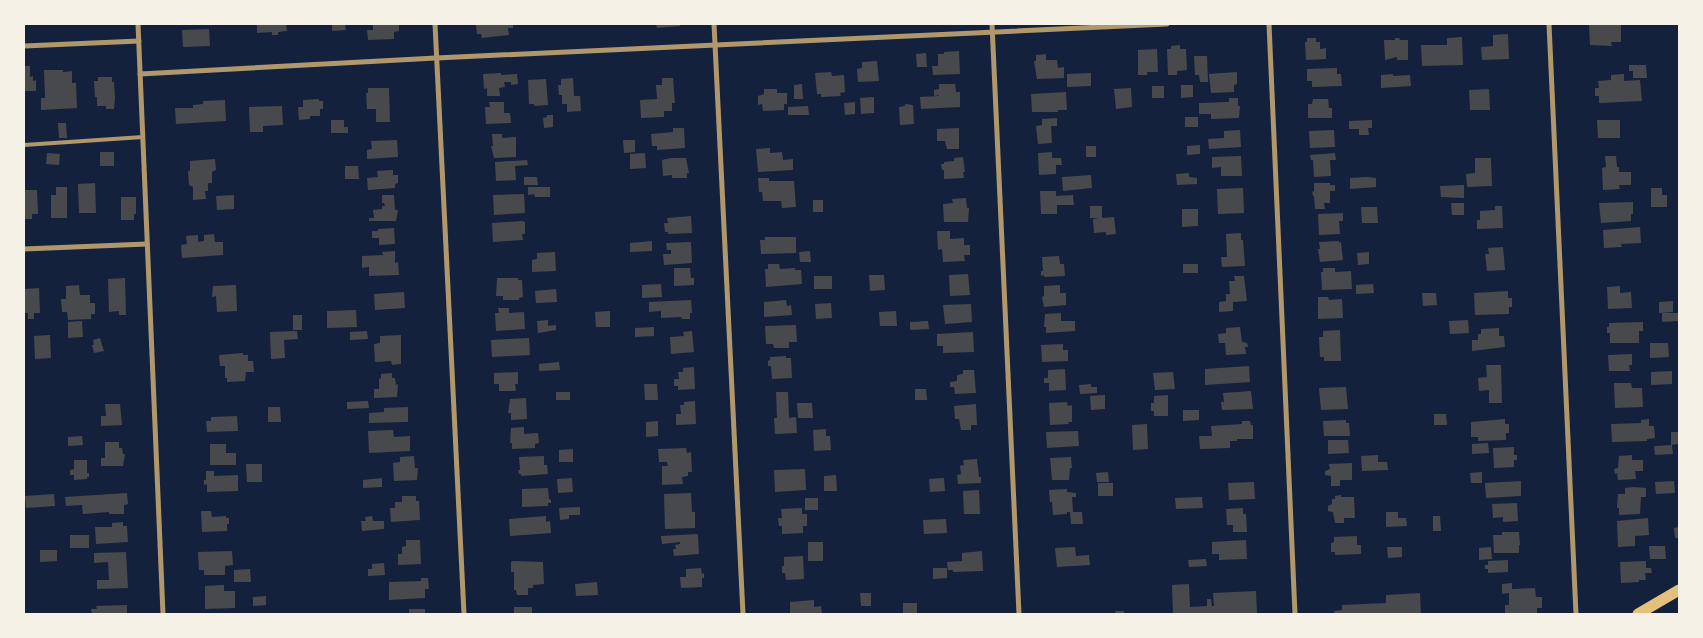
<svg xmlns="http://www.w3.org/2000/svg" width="1703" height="638" font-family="Karla,sans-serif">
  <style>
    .building { fill: #48494c }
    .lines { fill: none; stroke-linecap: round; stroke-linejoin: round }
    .service { stroke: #b1986c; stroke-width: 4 }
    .minor { stroke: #b1986c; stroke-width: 5 }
    .primary { stroke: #e5c07b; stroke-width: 11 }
  </style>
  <rect width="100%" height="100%" fill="#14213d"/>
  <g class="building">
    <polygon points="257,24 286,24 287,31 278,32 278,35 272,35 272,32 257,33"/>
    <polygon points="332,24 345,24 346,30 332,31"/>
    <polygon points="373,24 399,24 399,31 394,32 394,39 368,40 367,30 373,30"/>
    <polygon points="476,24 513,24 513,28 508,28 509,35 482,38 481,34 477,34"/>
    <polygon points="656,24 680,24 680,26 657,28"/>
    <polygon points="1613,24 1613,25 1621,25 1621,42 1611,42 1612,46 1590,45 1589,25"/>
    <polygon points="209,29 210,46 183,47 182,30"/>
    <polygon points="1508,34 1509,59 1482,60 1481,47 1493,46 1493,35"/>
    <polygon points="1462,37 1463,65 1422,66 1421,45 1447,45 1447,38"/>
    <polygon points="1307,38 1316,38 1316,42 1320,42 1320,49 1326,48 1326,59 1306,60 1305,42 1307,42"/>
    <polygon points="1395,38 1399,38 1400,40 1408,40 1408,60 1397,60 1397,57 1385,60 1384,40 1395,40"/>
    <polygon points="1180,45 1180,49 1186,49 1187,70 1177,71 1177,75 1168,75 1167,49 1171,49 1171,46"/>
    <polygon points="1157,49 1158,72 1147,72 1147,75 1138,75 1138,50"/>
    <polygon points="959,51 960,74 933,75 932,66 938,66 938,54 944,54 944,52"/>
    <polygon points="926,53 927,67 917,67 916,54"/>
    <polygon points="1046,54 1046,60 1057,60 1058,68 1064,67 1064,78 1037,79 1034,61 1036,61 1036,55"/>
    <polygon points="1194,56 1207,56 1208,82 1200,82 1199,75 1195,75"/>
    <polygon points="877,61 879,81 858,82 857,69 862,68 862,62"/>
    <polygon points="1629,65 1646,65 1647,78 1633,78 1633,71 1629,71"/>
    <polygon points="24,66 30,66 30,77 33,76 33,81 36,80 36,91 24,91"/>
    <polygon points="1337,68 1337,74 1341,74 1342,86 1312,87 1312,81 1307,81 1307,69"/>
    <polygon points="44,70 63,70 63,72 72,71 72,83 76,83 77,108 41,110 41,98 45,98"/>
    <polygon points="831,72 832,76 844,75 845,92 840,93 841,96 821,97 821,94 817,94 815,73"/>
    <polygon points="1237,72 1237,84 1234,85 1234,92 1211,93 1209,74"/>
    <polygon points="501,73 501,75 517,74 518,84 511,85 511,82 504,82 505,87 499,88 500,96 487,96 487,88 484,89 483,74"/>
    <polygon points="1091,73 1091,86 1067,87 1067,74"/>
    <polygon points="1393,74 1393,76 1410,75 1411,86 1381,88 1381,75"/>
    <polygon points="1624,74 1624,81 1640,80 1642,101 1599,103 1599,96 1595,96 1595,88 1599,88 1598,81 1611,80 1611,75"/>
    <polygon points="98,77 112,77 112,82 114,82 115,98 114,109 106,109 106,106 97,106 97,97 95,97 94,81 98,81"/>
    <polygon points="573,78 574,96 580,96 581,111 567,112 567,104 562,104 562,95 559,95 558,85 561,85 561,79"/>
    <polygon points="662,78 673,78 675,103 672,103 672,111 664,111 664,117 641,118 640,100 657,99 656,85 662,85"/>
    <polygon points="546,79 548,105 534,106 534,104 529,104 528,80"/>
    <polygon points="802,84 803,99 794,99 794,85"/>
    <polygon points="939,84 955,84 956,92 960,92 960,107 921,109 920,97 939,96 939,95 934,96 934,90 939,89"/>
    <polygon points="1181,85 1193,85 1193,97 1181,98"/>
    <rect x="1152" y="86" width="12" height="12"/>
    <polygon points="368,88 389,88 390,122 376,122 376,109 367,109 366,93 368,93"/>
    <polygon points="1131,88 1132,107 1116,109 1114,89"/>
    <polygon points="764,89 777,89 777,93 787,93 787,104 784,104 784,110 763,111 762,104 758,105 758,96 764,94"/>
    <polygon points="1489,89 1490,110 1470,110 1469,90"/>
    <polygon points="1066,92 1067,110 1058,110 1058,112 1032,112 1031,94"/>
    <polygon points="874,97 874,113 861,114 860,98"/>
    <polygon points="1229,98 1238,98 1238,106 1240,106 1239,118 1211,119 1211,114 1199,114 1199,103 1229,102"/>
    <polygon points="319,99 319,101 323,101 323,109 320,109 320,116 310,116 310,119 299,120 298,107 303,107 303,100"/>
    <polygon points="1313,99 1328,99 1329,108 1332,108 1332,118 1308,118 1308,104 1312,104"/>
    <polygon points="225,100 226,121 176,124 175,108 193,108 193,105 203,104 203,101"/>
    <polygon points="489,102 504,102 504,113 510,113 511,123 486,124 485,107 490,107"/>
    <polygon points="855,102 855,114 845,115 844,103"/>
    <polygon points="905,104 913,105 914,124 900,125 899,107 905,106"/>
    <polygon points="282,106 283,125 263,126 263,132 250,132 249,107"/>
    <polygon points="808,106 809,115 788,115 788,107"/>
    <polygon points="547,115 553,115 553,127 544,128 543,118 547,117"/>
    <rect x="1185" y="117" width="13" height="10"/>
    <polygon points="1057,118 1057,126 1051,126 1052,143 1038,144 1036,126 1042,125 1042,119"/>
    <polygon points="331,120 344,120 344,127 348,127 348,133 331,133"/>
    <polygon points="1372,120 1372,128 1368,128 1369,135 1359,135 1359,129 1349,129 1349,121"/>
    <polygon points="1597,120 1620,120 1620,138 1598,138"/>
    <polygon points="58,123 66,123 67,138 59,138"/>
    <polygon points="673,128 684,128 685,148 657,150 657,146 652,146 651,134 673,132"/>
    <polygon points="959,128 959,149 947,149 945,141 937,141 937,129"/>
    <polygon points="1240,130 1241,147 1209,149 1208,139 1224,138 1224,131"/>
    <polygon points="1334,130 1335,147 1310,148 1309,131"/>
    <polygon points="492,134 502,134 502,138 516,137 516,157 494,158 491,146 493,146"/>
    <polygon points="397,140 398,157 367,159 367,150 372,149 371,141"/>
    <polygon points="623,140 635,140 635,152 624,153"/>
    <polygon points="1200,145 1200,154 1187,155 1187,146"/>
    <rect x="1086" y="146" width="10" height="11"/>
    <polygon points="770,148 770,153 782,152 783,160 793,159 793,170 758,172 756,149"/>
    <rect x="100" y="152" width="14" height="14"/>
    <polygon points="1052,152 1052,158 1061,158 1062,165 1056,165 1056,174 1039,175 1038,153"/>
    <polygon points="47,153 60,154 59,165 46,164"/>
    <polygon points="645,153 646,168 630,169 630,154"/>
    <polygon points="1335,153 1336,160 1330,160 1331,176 1314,177 1313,160 1311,160 1310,155"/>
    <polygon points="1241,156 1242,176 1221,176 1221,167 1212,168 1212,157"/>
    <polygon points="1605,156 1616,156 1617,167 1619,167 1619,172 1631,172 1631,185 1619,185 1620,189 1603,190 1602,168 1606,167"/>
    <polygon points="963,157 965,172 963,172 964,178 944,179 944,170 942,170 941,164 944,164 944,162 954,161 954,158"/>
    <polygon points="671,158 686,158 689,173 687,173 687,178 672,178 672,175 663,176 662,160"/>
    <polygon points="1475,158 1491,158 1492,186 1467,187 1466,174 1475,173"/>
    <polygon points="215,159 216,170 213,171 212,173 212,183 208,183 208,191 205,191 206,199 193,200 193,187 189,185 188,171 190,171 190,161"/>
    <polygon points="527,160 528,165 515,166 516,180 496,181 495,162"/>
    <polygon points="345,166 358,166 359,179 345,179"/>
    <polygon points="393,170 393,175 398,175 398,183 395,184 395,188 368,190 367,178 378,177 377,171"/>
    <polygon points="1189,173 1189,177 1197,178 1197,184 1177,185 1176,174"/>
    <polygon points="1091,175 1092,188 1063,191 1062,177"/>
    <polygon points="524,177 537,177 538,185 524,185"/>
    <polygon points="1367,177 1376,178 1376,187 1350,189 1350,178"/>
    <polygon points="758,178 769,178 769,181 794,181 796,207 782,208 781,201 763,201 762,192 759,192"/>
    <polygon points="95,183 96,213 79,213 78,184"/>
    <polygon points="1314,183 1330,183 1330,185 1335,185 1335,191 1330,191 1330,203 1324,203 1325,209 1315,209 1314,196 1313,196 1312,191 1314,192"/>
    <polygon points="1464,185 1464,198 1441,197 1440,186"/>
    <polygon points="56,187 67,187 67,218 51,218 51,195 56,195"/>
    <polygon points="528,187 550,187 550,197 535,197 534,194 528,195"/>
    <polygon points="1243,188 1244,213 1218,214 1217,189"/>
    <polygon points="1651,188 1662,188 1662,195 1667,195 1667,207 1651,207"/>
    <polygon points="24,190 37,190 38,214 32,214 32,219 24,219"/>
    <polygon points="1040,191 1056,191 1056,196 1073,195 1074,205 1057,205 1057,214 1041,214"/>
    <polygon points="524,194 525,213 494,215 493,195"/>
    <polygon points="234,195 234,209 217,210 216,196"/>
    <polygon points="382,195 394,195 395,210 398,210 396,221 369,221 369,218 374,218 373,210 382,209 382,206 385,206 384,203 382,203"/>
    <polygon points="121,197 136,197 136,214 134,214 134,220 121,220"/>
    <polygon points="966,198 967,208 969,208 968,222 944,222 943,204 953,203 952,199"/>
    <rect x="813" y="200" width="10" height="12"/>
    <polygon points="1633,202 1633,214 1631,214 1631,221 1601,223 1599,203"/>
    <polygon points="1451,203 1464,203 1464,215 1452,215"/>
    <polygon points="1090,206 1102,206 1102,218 1114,217 1116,234 1106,235 1106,232 1094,233 1093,219 1099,218 1090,218"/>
    <polygon points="1495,206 1502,206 1503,228 1477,229 1477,220 1480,220 1480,211 1495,210"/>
    <polygon points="1361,207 1377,207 1378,223 1362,223"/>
    <polygon points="1182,209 1198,209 1198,226 1182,227"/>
    <polygon points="1343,213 1343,221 1339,221 1340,234 1319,235 1318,214"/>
    <polygon points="691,216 692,233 668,234 668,232 665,232 664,223 668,223 667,218"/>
    <polygon points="522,221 525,222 525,234 522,234 523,240 493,242 492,223"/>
    <polygon points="1640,227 1641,243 1621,244 1622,247 1604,248 1603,230"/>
    <polygon points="394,228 395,244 379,245 379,238 372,238 372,231 378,231 378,229"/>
    <polygon points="937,231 950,231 950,239 964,238 964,245 970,245 970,255 964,255 965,261 943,262 942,249 938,250"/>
    <polygon points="1241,233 1241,240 1243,240 1245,266 1222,267 1221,257 1227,257 1226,234"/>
    <polygon points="214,234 215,242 223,242 223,255 182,258 181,245 187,244 186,236 198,235 198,242 204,241 204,235"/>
    <polygon points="765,237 796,237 796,253 761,254 760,240 765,240"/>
    <polygon points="652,241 652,251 630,252 630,243"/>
    <polygon points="1339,241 1339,243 1341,242 1343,260 1320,262 1318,249 1320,249 1319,242"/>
    <polygon points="691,242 692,263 664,265 663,254 671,254 671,250 667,250 666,243"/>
    <polygon points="1503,247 1505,270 1487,271 1485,254 1489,254 1488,248"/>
    <polygon points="395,251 395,263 398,262 399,275 369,276 369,267 362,268 362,256 383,255 382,252"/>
    <polygon points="810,251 811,262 800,262 799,252"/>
    <polygon points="555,252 556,271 532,272 532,260 537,259 537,253"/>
    <polygon points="1369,252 1369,264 1358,265 1357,253"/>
    <polygon points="1059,256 1060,264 1064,264 1065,276 1044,277 1044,275 1041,276 1041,271 1043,271 1042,257"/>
    <polygon points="768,264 779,264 780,269 795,268 795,270 801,270 802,284 766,287 765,269 768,269"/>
    <rect x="1183" y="264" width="15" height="9"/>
    <polygon points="674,268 690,268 691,278 694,278 694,285 674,286"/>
    <polygon points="1323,268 1335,268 1335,272 1337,272 1351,271 1352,289 1322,290 1321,272 1323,272"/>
    <polygon points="968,274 970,295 950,296 949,275"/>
    <polygon points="869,275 884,275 885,290 870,291"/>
    <rect x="814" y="276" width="18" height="13"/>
    <polygon points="1234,276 1244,276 1247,301 1233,302 1233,311 1219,312 1219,302 1226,301 1226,294 1230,294 1229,281 1235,281"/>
    <polygon points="125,278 126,315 119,315 119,311 109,312 108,279"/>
    <polygon points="497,278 518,278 518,280 522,280 523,297 519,298 519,300 503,300 503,296 496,296"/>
    <polygon points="661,284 662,297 642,298 642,285"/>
    <polygon points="1373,284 1374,293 1356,294 1356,285"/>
    <polygon points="79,285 80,295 90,295 90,303 95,303 95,314 91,314 91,319 68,320 67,312 62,312 61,299 66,299 66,286"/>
    <polygon points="236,285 237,311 217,312 216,296 212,297 213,286"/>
    <polygon points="1060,285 1060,293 1066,293 1066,305 1044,307 1042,297 1044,296 1044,286"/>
    <polygon points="1620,286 1620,293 1631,292 1632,308 1608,309 1607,287"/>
    <polygon points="39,288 40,313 34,313 34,319 28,319 28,313 24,313 24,289"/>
    <polygon points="556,289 557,302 536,303 535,291"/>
    <polygon points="1508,291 1508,298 1512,298 1512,307 1509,307 1509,314 1475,315 1474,293"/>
    <polygon points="404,292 405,308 375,310 374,294"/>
    <polygon points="1422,293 1436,293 1437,305 1423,306"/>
    <polygon points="1318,297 1328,297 1329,300 1342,299 1343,318 1318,319"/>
    <polygon points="691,300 692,313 690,313 690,319 682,319 681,317 661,318 661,311 649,312 649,302"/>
    <polygon points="786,300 787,306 791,305 792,315 764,317 764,302"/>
    <polygon points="1673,301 1673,312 1659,313 1659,302"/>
    <polygon points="831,303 832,318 816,319 815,304"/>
    <polygon points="971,304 972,322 945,324 943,305"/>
    <polygon points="498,308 509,308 509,313 524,312 525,329 496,331 495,313 499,313"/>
    <polygon points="356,310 357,327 327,328 327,311"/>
    <polygon points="610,311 610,327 596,327 595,312"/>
    <polygon points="896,311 897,326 880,326 879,312"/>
    <polygon points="1061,313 1061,321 1075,321 1075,331 1046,333 1046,327 1044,327 1045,314"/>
    <polygon points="1662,313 1679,313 1679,321 1662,322"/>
    <rect x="293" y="315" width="9" height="15"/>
    <polygon points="548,320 548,326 556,325 556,330 538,333 537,321"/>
    <polygon points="1468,320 1469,333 1450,334 1449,321"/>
    <polygon points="82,321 83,337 68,338 68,322"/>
    <polygon points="928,321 929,329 910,330 910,322"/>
    <polygon points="1643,322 1643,331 1639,331 1639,343 1610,343 1610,333 1607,333 1607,327 1609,327 1609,323"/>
    <polygon points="796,325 797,342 789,342 789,348 774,348 773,344 766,344 765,326"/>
    <polygon points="654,327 654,336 635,337 635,328"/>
    <polygon points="1240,327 1242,342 1247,343 1248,347 1245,347 1246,354 1226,355 1225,343 1219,343 1218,334 1226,333 1226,328"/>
    <polygon points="1499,328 1499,336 1504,336 1505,347 1472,351 1472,340 1478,340 1478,334 1481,334 1481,329"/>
    <polygon points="1340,330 1341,361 1324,361 1324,357 1320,357 1319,337 1323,337 1323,331"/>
    <polygon points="297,331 298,339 284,340 285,358 271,359 270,332"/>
    <polygon points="367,331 368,339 350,340 350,332"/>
    <polygon points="692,331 694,352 671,354 670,337 684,336 683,332"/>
    <polygon points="973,332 974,352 943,353 943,346 937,346 937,334"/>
    <polygon points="50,335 51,358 35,359 34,336"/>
    <polygon points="401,335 401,364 392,365 391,361 375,362 374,344 380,343 380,336"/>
    <polygon points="100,338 104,351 94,353 92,345 94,345 93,340"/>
    <polygon points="529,338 530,355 492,357 491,340"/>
    <polygon points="1650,343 1668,343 1669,357 1650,358"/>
    <polygon points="1063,344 1063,350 1068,350 1068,361 1042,362 1041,345"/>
    <polygon points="243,353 243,355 248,355 248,361 253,361 254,372 246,372 245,381 227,382 227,378 225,378 225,366 220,366 219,355"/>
    <polygon points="1632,354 1632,365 1629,365 1630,371 1609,371 1608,355"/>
    <polygon points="786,356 786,358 791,358 792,378 772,379 771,366 768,366 768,361 770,360 770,357"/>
    <polygon points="559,362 560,370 539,371 539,364"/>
    <polygon points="1486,365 1501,365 1502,403 1489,403 1489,390 1479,391 1478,378 1487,377"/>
    <polygon points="1249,366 1250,382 1205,385 1205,369"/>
    <polygon points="694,367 695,389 678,390 678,386 674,386 674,379 679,379 678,372 683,372 683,368"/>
    <polygon points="1065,369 1066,390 1049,391 1049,383 1044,383 1044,378 1048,378 1048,370"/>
    <polygon points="963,370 974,370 976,393 955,394 954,387 950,387 950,382 957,381 957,375 963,374"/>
    <polygon points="1672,371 1672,384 1651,385 1651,372"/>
    <polygon points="518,372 518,384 515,384 516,391 499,391 499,384 494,384 494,373"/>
    <polygon points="1173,372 1175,389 1155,390 1153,373"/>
    <polygon points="392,373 392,378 395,378 396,385 398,384 397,397 374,398 374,389 379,389 379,379 381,378 381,374"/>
    <polygon points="1614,383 1631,383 1632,388 1642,388 1643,407 1615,408"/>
    <polygon points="644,384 657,384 658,400 645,400"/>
    <polygon points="1091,384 1091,387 1097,387 1097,393 1080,394 1079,385"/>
    <polygon points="1346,387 1348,409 1321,410 1319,388"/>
    <polygon points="915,389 926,389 927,400 915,400"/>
    <polygon points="1251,391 1253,409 1222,410 1221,402 1224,402 1223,393"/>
    <rect x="556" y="392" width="14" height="8"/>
    <polygon points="776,392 788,392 789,418 796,417 797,433 775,434 774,418 777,418"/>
    <polygon points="1105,395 1105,409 1091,410 1090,396"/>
    <polygon points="1168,395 1168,416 1154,416 1154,411 1151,411 1151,403 1154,403 1154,396"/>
    <polygon points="526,398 527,419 511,420 511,413 508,413 510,399"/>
    <polygon points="368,401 369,408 347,409 347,402"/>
    <polygon points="695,401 696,424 676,425 676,414 681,414 680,405 684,405 684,402"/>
    <polygon points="1067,402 1068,406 1072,405 1072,422 1068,422 1069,424 1050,425 1049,403"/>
    <polygon points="797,403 812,403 813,418 798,418"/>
    <polygon points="105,404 120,404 122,425 101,426 101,416 106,416"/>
    <polygon points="976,404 977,425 971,425 971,430 961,430 959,419 955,419 954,406"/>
    <polygon points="268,407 280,407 281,422 268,422"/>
    <polygon points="408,407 408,422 369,423 369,413 384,412 384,408"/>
    <polygon points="1183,410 1199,410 1199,420 1183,421"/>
    <polygon points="1434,414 1446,414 1447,425 1434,425"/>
    <polygon points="237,416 238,431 207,432 206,421 211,421 211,417"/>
    <polygon points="1505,419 1505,424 1509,424 1509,433 1506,433 1506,440 1478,441 1478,437 1471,437 1471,422"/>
    <polygon points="1649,419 1649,426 1654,426 1655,438 1647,439 1647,441 1612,442 1611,424 1641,423 1641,420"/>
    <polygon points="1346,420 1346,423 1349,423 1350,436 1324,436 1323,421"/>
    <polygon points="658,421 658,436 646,437 646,422"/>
    <polygon points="1242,421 1250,421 1251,425 1253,425 1253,439 1237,439 1237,441 1230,441 1230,448 1200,449 1199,436 1212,436 1211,426 1242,424"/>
    <polygon points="1147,424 1148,449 1133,450 1132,425"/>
    <polygon points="524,427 524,434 538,433 539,443 535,444 535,448 512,449 512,443 510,443 511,428"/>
    <polygon points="826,429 826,436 830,436 831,450 814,451 813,430"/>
    <polygon points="393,430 394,437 410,436 410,451 369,453 368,431"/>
    <polygon points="1078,431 1079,446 1047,448 1046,432"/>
    <polygon points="1671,432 1679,432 1679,444 1671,445"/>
    <polygon points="82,436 83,445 68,446 68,437"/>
    <polygon points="1328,440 1348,440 1349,453 1328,454"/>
    <polygon points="105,442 119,442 119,448 122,448 123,454 125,454 123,466 101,466 101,458 105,458"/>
    <polygon points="1488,443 1489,453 1472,454 1472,444"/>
    <polygon points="210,444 226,444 226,453 236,453 236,465 210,465"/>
    <polygon points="1672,445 1673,454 1655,455 1654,446"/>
    <polygon points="1514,447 1514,455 1517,455 1517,460 1514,460 1514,467 1494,468 1493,448"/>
    <polygon points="686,448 687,453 691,452 692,472 688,472 688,476 682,477 683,484 662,485 662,466 668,466 667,462 659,462 658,449"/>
    <polygon points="573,449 573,462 559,462 559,450"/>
    <polygon points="1378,455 1378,462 1387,462 1388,470 1362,471 1361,456"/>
    <polygon points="1632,455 1632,460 1643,460 1643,471 1635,471 1636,479 1618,480 1617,473 1615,474 1614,469 1618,468 1619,456"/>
    <polygon points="414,456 415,468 418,468 417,480 394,481 393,463 400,462 400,457"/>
    <polygon points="544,456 544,465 547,465 548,474 521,476 521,474 519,474 518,470 520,470 519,457"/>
    <polygon points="1071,457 1072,468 1070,468 1069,480 1052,480 1050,458"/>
    <polygon points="977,459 979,477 981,477 981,483 958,484 957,475 961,474 960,466 964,465 963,460"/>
    <polygon points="74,460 87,460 87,473 89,473 89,477 87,477 87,479 74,480 74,475 70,475 70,470 74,469"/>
    <polygon points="1352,463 1352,480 1340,480 1340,486 1331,486 1331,476 1325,475 1325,471 1330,469 1329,464"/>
    <polygon points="246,464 262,464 262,482 247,482"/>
    <polygon points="805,469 806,490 775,492 774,470"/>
    <polygon points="206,471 214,471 214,476 238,475 238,491 207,492 207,484 204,485 204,480 206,480"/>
    <polygon points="1108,472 1109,482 1097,482 1096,473"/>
    <polygon points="1482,472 1482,483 1471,483 1470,473"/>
    <polygon points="836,475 837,491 824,491 824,476"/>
    <polygon points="382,478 382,487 363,488 363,480"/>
    <polygon points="572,478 573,492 558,493 557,479"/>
    <polygon points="944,478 945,491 930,492 929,479"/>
    <polygon points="1521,481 1521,496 1486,498 1485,483"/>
    <polygon points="1674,481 1675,493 1656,494 1655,482"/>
    <polygon points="1254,482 1255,499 1229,500 1228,483"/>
    <rect x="1098" y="483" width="15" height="13"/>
    <polygon points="1634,487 1646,488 1646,497 1641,497 1640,514 1619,515 1619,508 1617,508 1618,494 1625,494 1625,488"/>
    <polygon points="548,488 549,499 551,500 551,503 548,503 548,506 522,507 522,489"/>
    <polygon points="1067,489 1067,492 1076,493 1076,497 1072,497 1073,512 1082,512 1083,524 1071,524 1070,512 1067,512 1067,514 1053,515 1052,502 1050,502 1049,490"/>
    <polygon points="979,490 980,514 964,514 963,491"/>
    <polygon points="127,493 128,504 124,505 124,514 109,514 109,512 83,514 82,505 66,506 65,497"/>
    <polygon points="691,493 692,512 695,512 695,528 665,529 664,494"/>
    <polygon points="54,494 55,506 26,508 25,496"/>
    <polygon points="1341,495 1341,497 1354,497 1355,518 1344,518 1344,523 1335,523 1333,512 1328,511 1328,506 1332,504 1332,499 1335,499 1335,496"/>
    <polygon points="402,496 416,496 416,501 419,501 420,520 391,522 390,508 395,508 395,502 402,502"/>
    <polygon points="1202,497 1203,508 1176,509 1175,498"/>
    <rect x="805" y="498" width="13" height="12"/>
    <polygon points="1517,503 1518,521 1503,522 1503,517 1493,518 1492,504"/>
    <polygon points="580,507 580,515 569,515 569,519 560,520 559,508"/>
    <polygon points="802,508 802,514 807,514 807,526 803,526 803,533 782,534 782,526 779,526 778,518 782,518 781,509"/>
    <polygon points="1243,508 1243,514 1246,514 1247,532 1233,532 1233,525 1227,525 1226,509"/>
    <polygon points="201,511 211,511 212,517 226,516 226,518 229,518 229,524 227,524 227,531 202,532"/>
    <polygon points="1386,512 1398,512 1398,518 1406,518 1407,526 1386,527"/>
    <polygon points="372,516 373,521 384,521 384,529 362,531 361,521 366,521 365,517"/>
    <polygon points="546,516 546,522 550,521 551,533 510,536 509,519"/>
    <polygon points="1433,516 1440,516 1441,531 1433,531"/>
    <polygon points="1648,518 1649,535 1635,536 1635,546 1618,547 1617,521"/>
    <polygon points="946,519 947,533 924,534 923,520"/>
    <polygon points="123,522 123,526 127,526 128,542 96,544 95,527 112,527 112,523"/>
    <polygon points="1679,527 1679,538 1675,538 1674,528"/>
    <polygon points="1502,532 1519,532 1520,545 1519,545 1519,553 1494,553 1493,535 1502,535"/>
    <polygon points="698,534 699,554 674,556 673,549 676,549 675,545 680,544 680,542 662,544 661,536"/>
    <rect x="70" y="535" width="19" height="13"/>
    <polygon points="1357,536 1357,545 1361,545 1361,554 1335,555 1335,552 1331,552 1331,543 1334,542 1334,537"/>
    <polygon points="406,540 420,540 421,564 398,565 398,554 402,554 402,547 406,546"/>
    <polygon points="1246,540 1247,559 1219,560 1219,554 1212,554 1212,542"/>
    <rect x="808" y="542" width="15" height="19"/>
    <polygon points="1649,546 1665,546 1666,559 1650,559"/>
    <polygon points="1075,547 1076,556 1089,555 1090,565 1057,567 1055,548"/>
    <polygon points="1387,547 1402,547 1402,557 1388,558"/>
    <polygon points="1491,547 1492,559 1479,560 1479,548"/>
    <polygon points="40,550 57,550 57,561 40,562"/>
    <polygon points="232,551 233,565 225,566 225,575 204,575 204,570 199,570 198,552"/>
    <polygon points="982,551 983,571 953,572 953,570 948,570 947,562 962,561 962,553"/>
    <polygon points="126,552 128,588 97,589 97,580 109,580 108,562 94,563 94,553"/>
    <polygon points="803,556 804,579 786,580 785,573 782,573 782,566 784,566 784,557"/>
    <polygon points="1206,559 1207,566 1189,567 1188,560"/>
    <polygon points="1508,560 1508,572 1488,573 1488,569 1485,569 1485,565 1488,565 1488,561"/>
    <polygon points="513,561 543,562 544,584 533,585 533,588 528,588 528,595 517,595 516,590 514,590 514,572 511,572 511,562"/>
    <polygon points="1646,561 1646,568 1651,568 1652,573 1645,573 1646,580 1639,580 1639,582 1621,583 1620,562"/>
    <polygon points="384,563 385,575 368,576 368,569 372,569 372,564"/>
    <polygon points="701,568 702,574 704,573 704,578 702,578 702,587 681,588 680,577 686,577 686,569"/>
    <polygon points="933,568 947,568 947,578 933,579"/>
    <polygon points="250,569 251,582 234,582 234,570"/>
    <polygon points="421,578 428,578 429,589 425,589 425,598 389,600 389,582 421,581"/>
    <polygon points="597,582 598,595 576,596 575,584"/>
    <polygon points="1512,583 1512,589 1535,588 1536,597 1542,597 1542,608 1537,608 1537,613 1534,614 1505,614 1505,605 1509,605 1509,593 1502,594 1502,584"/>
    <polygon points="1189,584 1190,607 1207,606 1207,599 1211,599 1212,606 1214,606 1213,593 1256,591 1257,614 1173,614 1172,585"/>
    <polygon points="224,585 224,591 235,591 235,608 205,609 205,586"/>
    <polygon points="860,593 871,593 871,606 861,606"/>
    <polygon points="1420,593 1421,614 1335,614 1334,611 1342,610 1342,605 1386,603 1386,595"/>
    <polygon points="266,596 266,605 253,606 253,597"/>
    <polygon points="814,600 814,607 821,606 822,614 790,614 790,602"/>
    <rect x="903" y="603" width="14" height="11"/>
    <polygon points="127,605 127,614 92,614 91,609 97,609 96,606"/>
    <rect x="514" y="607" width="18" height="7"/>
    <rect x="409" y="609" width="16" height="5"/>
    <polygon points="1115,611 1124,611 1124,614 1116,614"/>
  </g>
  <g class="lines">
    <polyline class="service" points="24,145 143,137"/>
    <g class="minor">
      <polyline points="138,24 163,614"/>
      <polyline points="435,24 464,614"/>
      <polyline points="714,24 743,614"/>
      <polyline points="992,24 1019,614"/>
      <polyline points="1269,24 1295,614"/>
      <polyline points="1549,24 1576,614"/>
      <polyline points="24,46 139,41"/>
      <polyline points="140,74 436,58 1167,24"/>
      <polyline points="24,249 147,244"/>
    </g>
    <polyline class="primary" points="1638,614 1679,590"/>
  </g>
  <rect width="1703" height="638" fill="none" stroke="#f6f1e7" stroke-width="50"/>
</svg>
